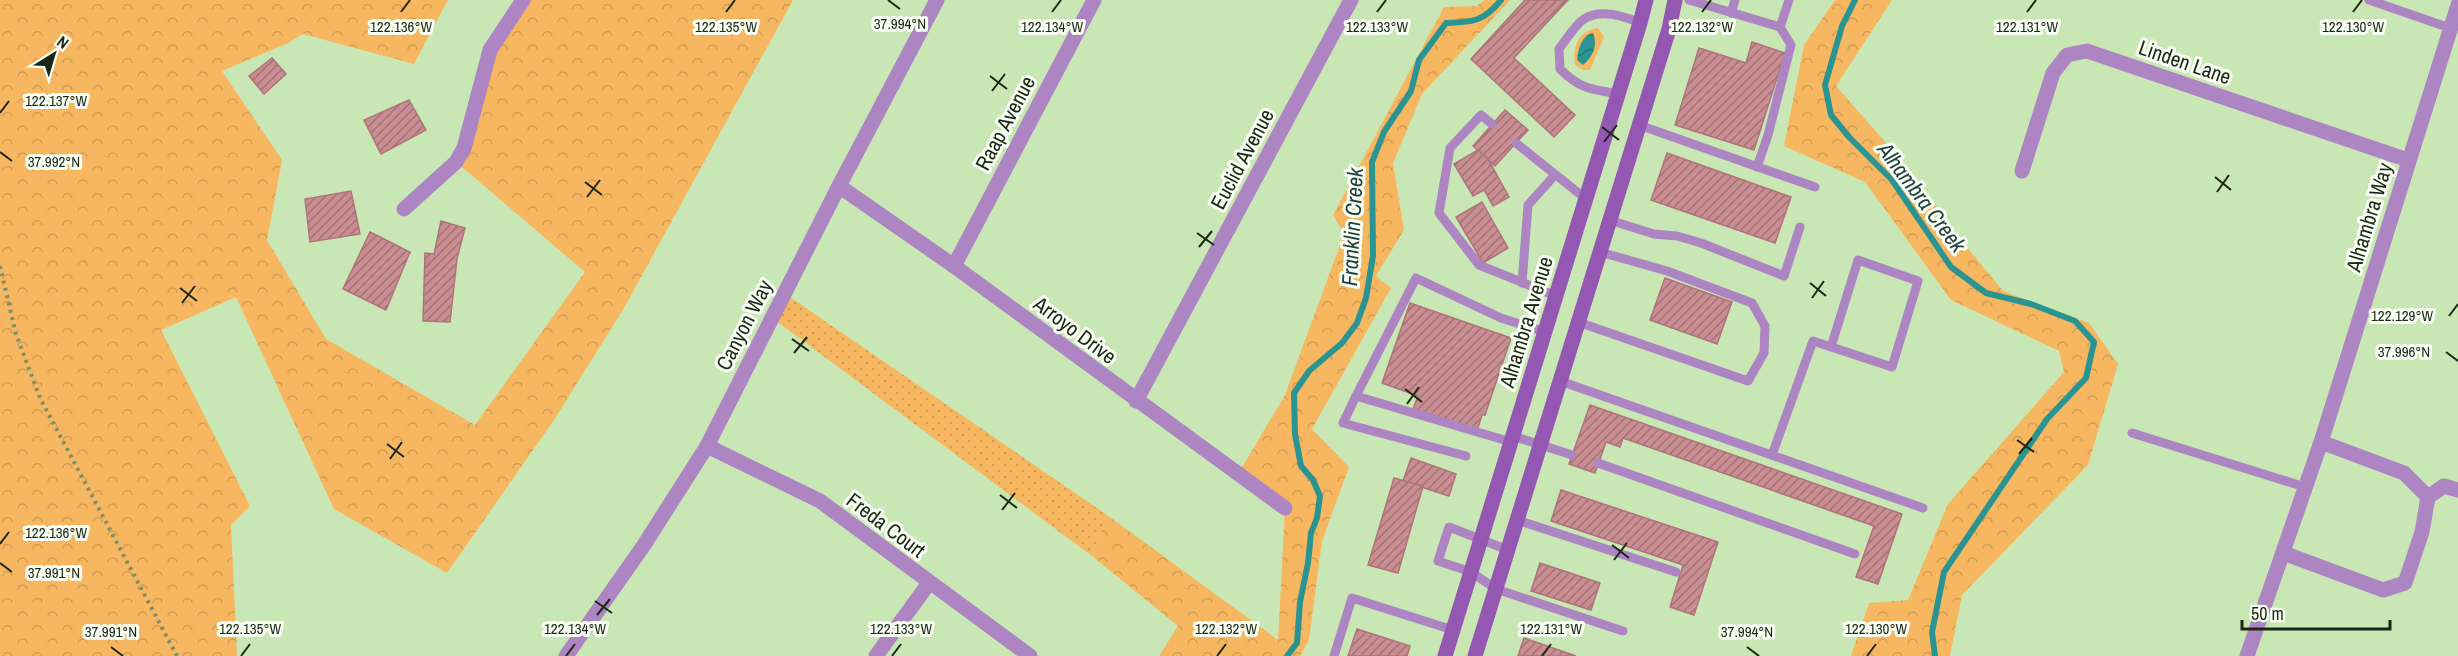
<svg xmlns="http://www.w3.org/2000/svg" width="2458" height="656" font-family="'Archivo Narrow',sans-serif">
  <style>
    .green { fill: url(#green-dots) }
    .forest { fill: url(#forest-crowns) }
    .pitch { fill: #f6b760 }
    .water { fill: url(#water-waves) }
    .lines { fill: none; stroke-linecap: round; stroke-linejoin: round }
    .stream { stroke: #299492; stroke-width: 6 }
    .building { fill: url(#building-hatch); stroke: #ae7479; stroke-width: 1.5 }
    .path { stroke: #7a8f6b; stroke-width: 4; stroke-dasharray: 3 4.5; stroke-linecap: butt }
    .service { stroke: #ac85c2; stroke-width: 9 }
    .minor { stroke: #ac85c2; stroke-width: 15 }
    .secondary { stroke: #9458b2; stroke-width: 15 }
    .ticks { fill: none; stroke: #1c2715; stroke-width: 2 }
    .labels { text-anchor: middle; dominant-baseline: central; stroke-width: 6; stroke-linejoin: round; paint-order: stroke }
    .street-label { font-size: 21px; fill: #1c2715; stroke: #f9fff5 }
    .water-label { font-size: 22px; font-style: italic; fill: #21403f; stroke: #f9fff5 }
    .ticks-label { font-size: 15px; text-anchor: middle; fill: #1c2715; stroke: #f9fff5; stroke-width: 6; stroke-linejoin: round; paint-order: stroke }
  </style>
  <defs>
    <pattern id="green-dots" width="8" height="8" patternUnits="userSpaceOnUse" patternTransform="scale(1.5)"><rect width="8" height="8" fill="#f6b760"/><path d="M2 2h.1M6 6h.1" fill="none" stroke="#d29d52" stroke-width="1.8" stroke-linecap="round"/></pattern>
    <pattern id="forest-crowns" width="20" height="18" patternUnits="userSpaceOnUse" patternTransform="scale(1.5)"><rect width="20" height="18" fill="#f6b760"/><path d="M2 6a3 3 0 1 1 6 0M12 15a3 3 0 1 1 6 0" fill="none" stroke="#d29d52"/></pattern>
    <pattern id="water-waves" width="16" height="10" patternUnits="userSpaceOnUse" patternTransform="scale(1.5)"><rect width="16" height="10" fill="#299492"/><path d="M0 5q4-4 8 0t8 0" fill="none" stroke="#227976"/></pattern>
    <pattern id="building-hatch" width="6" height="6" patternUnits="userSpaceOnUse" patternTransform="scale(1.5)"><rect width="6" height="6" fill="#c98d92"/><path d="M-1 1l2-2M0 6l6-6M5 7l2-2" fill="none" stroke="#a27376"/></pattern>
  </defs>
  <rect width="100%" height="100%" fill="#c9e7b5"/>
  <polygon class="green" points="784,293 1107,515 1092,556 771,317"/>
  <g class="forest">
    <polygon points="0,0 448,0 414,64 303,34 288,43 222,71 282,160 267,240 326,339 475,425 585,272 456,162 490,50 523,0 793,0 624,308 554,420 447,573 334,509 236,297 161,330 250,506 231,525 237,656 0,656"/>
    <polygon points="1484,0 1510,0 1422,94 1393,163 1404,230 1376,276 1391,288 1312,429 1349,467 1322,541 1309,640 1300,656 1159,656 1178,626 1092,556 1107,515 1278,640 1285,508 1238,474 1285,395 1344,234 1333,215 1444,7 1477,6"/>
    <polygon points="1835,0 1892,0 1836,86 1908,168 1957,235 2003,291 2089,323 2118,364 2088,465 1962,595 1950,656 1851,656 1869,603 1908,600 1948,504 2064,372 2059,351 1951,300 1865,182 1784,146 1804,45"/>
  </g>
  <path class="pitch" d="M1598,28L1604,37L1590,70H1583L1575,65C1572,48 1578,30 1598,28Z"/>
  <path class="water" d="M1593,33C1598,45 1593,57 1583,65L1577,60C1578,49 1582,35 1593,33Z"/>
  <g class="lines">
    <g class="stream">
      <polyline points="1855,0 1842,26 1825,85 1831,115 1849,137 1892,180 1951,267 1986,293 2031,304 2075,321 2094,342 2086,378 2047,419 1944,572 1932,632 1935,656"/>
      <path d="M1287,656L1297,643L1300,602L1308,563L1311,533L1317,518L1320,496L1313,480L1301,466L1295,434L1294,393L1309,371L1342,343L1357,323L1366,298L1373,256L1372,162L1384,132L1411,91L1419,60L1446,23C1473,22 1483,22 1501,0"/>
    </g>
  </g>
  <g class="building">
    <polygon points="1525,0 1568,0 1514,58 1575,115 1554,137 1471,59"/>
    <polygon points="1752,42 1785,53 1754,150 1675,125 1699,48 1746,63"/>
    <polygon points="272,58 286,74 264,94 249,76"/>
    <polygon points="409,100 426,130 381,154 364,120"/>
    <polygon points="1505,110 1528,130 1495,166 1473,146"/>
    <polygon points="1478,150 1488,159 1509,197 1493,206 1484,190 1473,196 1454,164"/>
    <polygon points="1667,153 1791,197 1775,243 1651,200"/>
    <polygon points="351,191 360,234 310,242 305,199"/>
    <polygon points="1482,202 1508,248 1483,263 1456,217"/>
    <polygon points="441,221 465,228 457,259 450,322 423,321 425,253 434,254"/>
    <polygon points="370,232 410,252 386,310 343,289"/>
    <polygon points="1665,278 1732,302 1717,344 1650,320"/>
    <polygon points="1410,303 1511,338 1485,415 1482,415 1477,431 1413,409 1418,396 1382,383"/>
    <polygon points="1590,405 1902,514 1878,584 1856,577 1874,526 1623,438 1620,447 1606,442 1595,473 1569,464"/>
    <polygon points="1411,458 1456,474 1449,496 1403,481"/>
    <polygon points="1394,478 1423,486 1398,573 1368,565"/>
    <polygon points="1561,490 1718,542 1694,615 1670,607 1683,565 1551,521"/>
    <polygon points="1540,563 1600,583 1591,610 1531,591"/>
    <polygon points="1357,629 1410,646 1407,656 1348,656"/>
    <polygon points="1524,638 1576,656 1518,656"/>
  </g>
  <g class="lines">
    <polyline class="path" points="0,266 16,334 40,398 177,656"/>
    <g class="service">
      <polyline points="1689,0 1780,27 1789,0"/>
      <polyline points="2369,0 2450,28"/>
      <polyline points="1731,13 1735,0"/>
      <path d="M1618,94C1591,89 1580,89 1560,69L1559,49C1566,40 1575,25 1584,19C1601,8 1624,16 1640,23"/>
      <polyline points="1492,124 1481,115 1450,148 1439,213 1479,265 1556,296"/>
      <polyline points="1639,125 1815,187"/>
      <polyline points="1516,143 1586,199"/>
      <polyline points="1757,167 1768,135 1791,45 1780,27"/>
      <polyline points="1609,220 1654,234 1677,236 1701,243 1784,276 1800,227"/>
      <polyline points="1522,283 1528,205 1554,176"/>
      <polyline points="1578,322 1748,381 1764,353 1765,326 1752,303 1667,271 1600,252"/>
      <polyline points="1560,381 1923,508"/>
      <polyline points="1356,396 1343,423 1466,456"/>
      <polyline points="2132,433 2305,487"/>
      <polyline points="1513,436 1572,455"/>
      <polyline points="1511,442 1356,396 1416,278 1501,318 1545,332"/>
      <polyline points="1772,455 1813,341 1892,367 1918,281 1858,260 1831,347"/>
      <polyline points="1598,463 1855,554"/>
      <polyline points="1517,520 1676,572"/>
      <polyline points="1508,550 1449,527 1438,561 1471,572 1496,589 1623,631"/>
      <polyline points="1334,656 1352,598 1453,630"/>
    </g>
    <g class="minor">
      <polyline points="2022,171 2053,73 2067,55 2087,51 2408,160"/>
      <polyline points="839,186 954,266 1285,508"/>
      <polyline points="404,209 456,162 464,148 490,50 523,0"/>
      <polyline points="954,266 1094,0"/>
      <polyline points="1136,401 1351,0"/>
      <polyline points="2321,442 2404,473 2428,497"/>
      <polyline points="707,446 820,501 1030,656"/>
      <polyline points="2283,553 2383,590 2405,583 2422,532 2428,497 2444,486 2458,490"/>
      <polyline points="566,656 644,545 707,446 839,186 937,0"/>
      <polyline points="876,656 929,583"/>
      <polyline points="2247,656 2321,442 2458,5"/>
    </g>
    <g class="secondary">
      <polyline points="1445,656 1640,23 1646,0"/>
      <polyline points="1475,656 1669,29 1675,0"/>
    </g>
  </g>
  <path class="ticks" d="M888,0L900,9M401,12L410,0M726,12L735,0M1052,12L1061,0M1377,12L1386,0M1702,12L1711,0M2027,12L2036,0M2353,12L2362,0M990,76L1007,89M992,91L1005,74M0,113L9,101M1602,127L1619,140M1604,142L1617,125M0,152L12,161M2215,177L2231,190M585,182L602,195M2217,192L2229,175M587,197L600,180M1197,233L1214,245M1199,247L1212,231M1810,283L1826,296M180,288L197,301M1812,298L1824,281M182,303L195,286M2449,316L2458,304M792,339L809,351M2446,352L2458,361M794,353L807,337M1405,389L1422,402M1407,404L1419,387M2017,440L2034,452M387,444L404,457M2019,454L2032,438M390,459L402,442M1000,495L1017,508M1002,510L1015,493M0,544L9,532M1612,545L1629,558M1614,560L1627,543M0,563L12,572M595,601L612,613M597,615L610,599M111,647L123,656M1747,647L1759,656M241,656L250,644M566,656L575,644M892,656L901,644M1217,656L1226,644M1542,656L1551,644M1867,656L1876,644"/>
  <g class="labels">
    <g class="street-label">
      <text transform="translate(2185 62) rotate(19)">Linden Lane</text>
      <text transform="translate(1005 123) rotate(-62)">Raap Avenue</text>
      <text transform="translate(1242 159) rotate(-62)">Euclid Avenue</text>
      <text transform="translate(2369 217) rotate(-73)">Alhambra Way</text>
      <text transform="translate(1526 322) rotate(-73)">Alhambra Avenue</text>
      <text transform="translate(744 325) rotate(-63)">Canyon Way</text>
      <text transform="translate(1075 330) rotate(37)">Arroyo Drive</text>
      <text transform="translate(886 525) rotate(37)">Freda Court</text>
    </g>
    <g class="water-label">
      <text transform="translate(1922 197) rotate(53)">Alhambra Creek</text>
      <text transform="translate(1352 227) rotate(-87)">Franklin Creek</text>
    </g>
  </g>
  <g class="ticks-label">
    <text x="900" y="29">37.994°N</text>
    <text x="401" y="32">122.136°W</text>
    <text x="726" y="32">122.135°W</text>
    <text x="1052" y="32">122.134°W</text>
    <text x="1377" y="32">122.133°W</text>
    <text x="1702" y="32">122.132°W</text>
    <text x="2027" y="32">122.131°W</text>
    <text x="2353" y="32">122.130°W</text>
    <text x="56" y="106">122.137°W</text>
    <text x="54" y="167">37.992°N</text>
    <text x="2402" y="321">122.129°W</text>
    <text x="2404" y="357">37.996°N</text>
    <text x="56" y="538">122.136°W</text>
    <text x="54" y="578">37.991°N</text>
    <text x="250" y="634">122.135°W</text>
    <text x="575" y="634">122.134°W</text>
    <text x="901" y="634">122.133°W</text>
    <text x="1226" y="634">122.132°W</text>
    <text x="1551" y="634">122.131°W</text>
    <text x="1876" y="634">122.130°W</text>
    <text x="111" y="637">37.991°N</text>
    <text x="1747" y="637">37.994°N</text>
  </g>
  <g transform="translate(54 54) rotate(37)" stroke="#f9fff5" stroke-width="4.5" paint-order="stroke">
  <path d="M0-4.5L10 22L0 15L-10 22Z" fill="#1c2715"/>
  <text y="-9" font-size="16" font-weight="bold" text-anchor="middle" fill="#1c2715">N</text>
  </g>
  <path d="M2242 620v9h148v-9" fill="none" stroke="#1c2715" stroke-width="3"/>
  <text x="2251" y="620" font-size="18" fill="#1c2715" stroke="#f9fff5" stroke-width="4.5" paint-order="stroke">50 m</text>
</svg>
